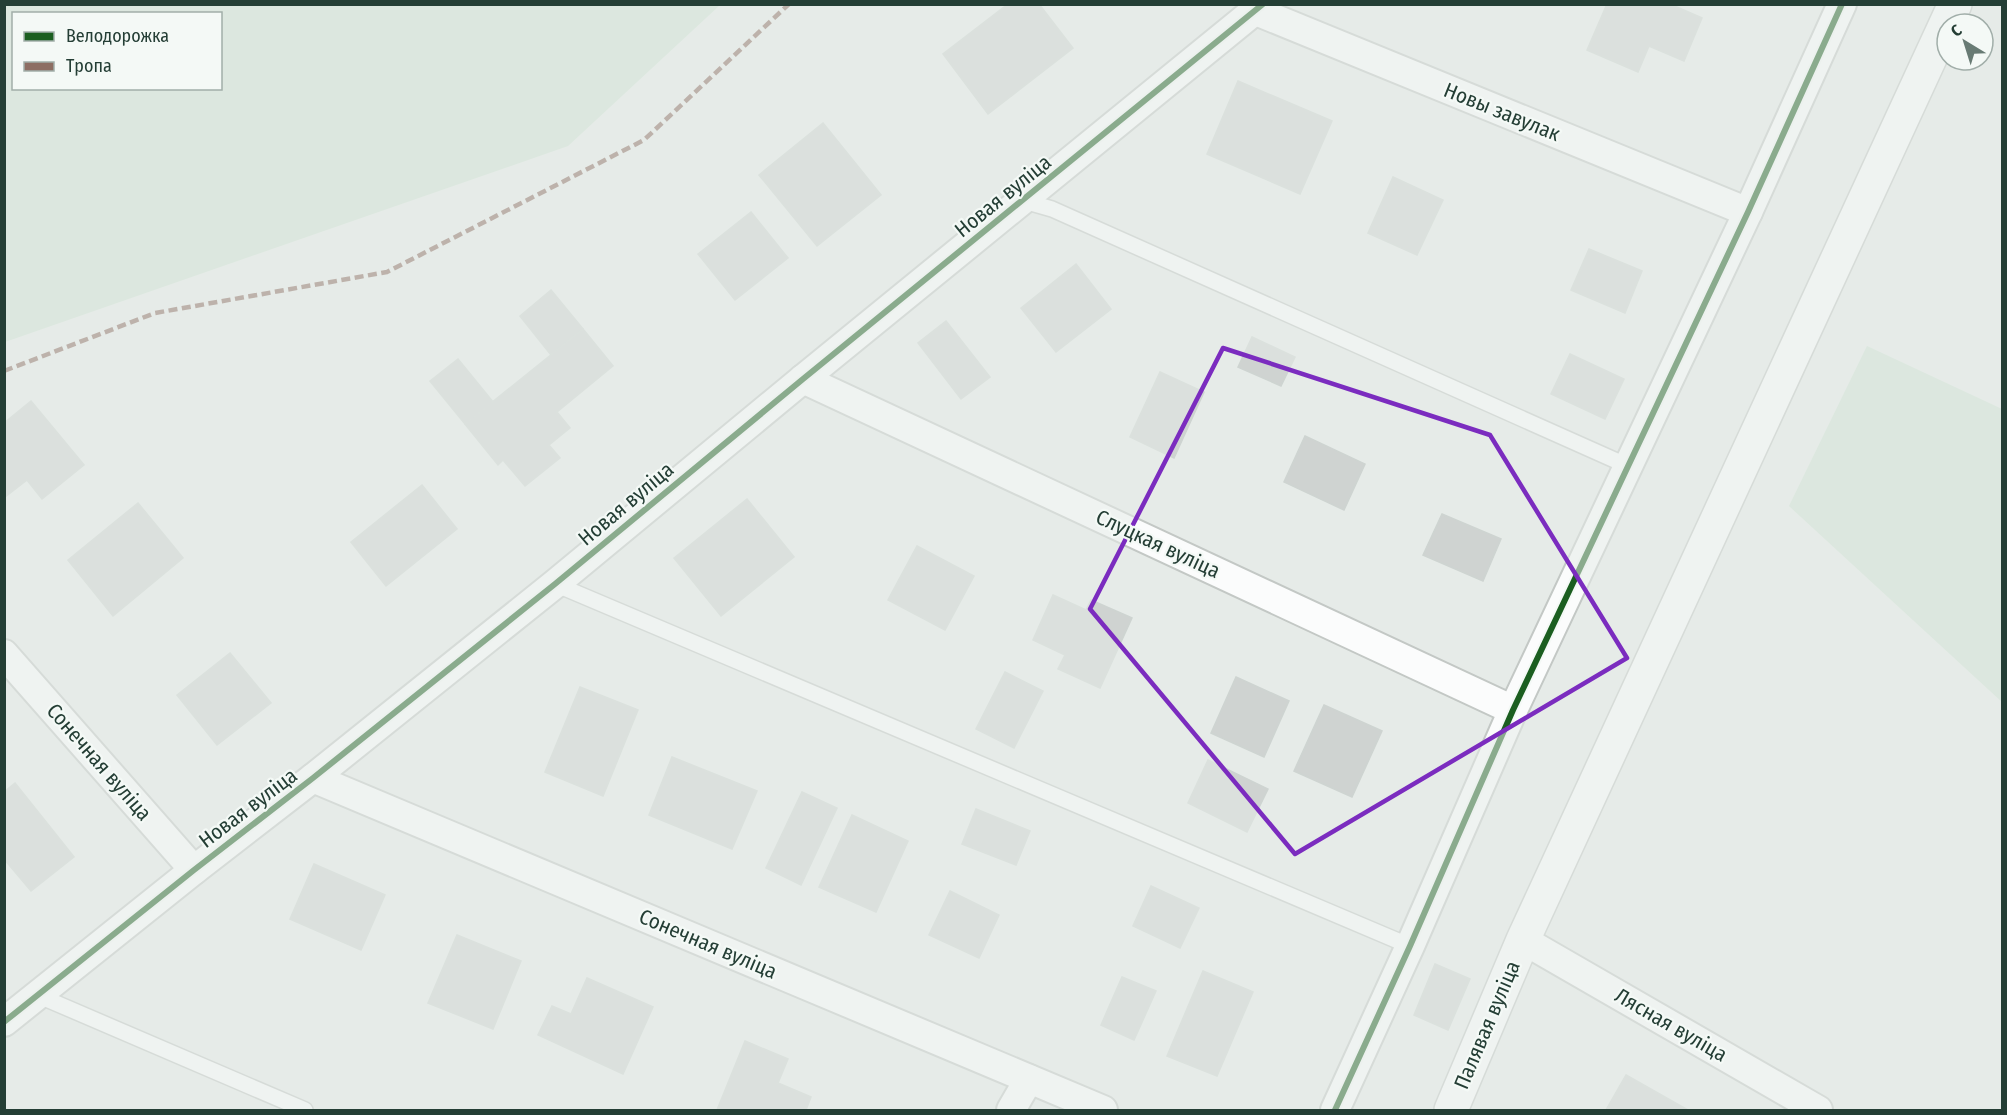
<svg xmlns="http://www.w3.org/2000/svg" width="2007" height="1115" font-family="'Fira Sans Condensed',sans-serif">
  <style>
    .green { fill: #d0e3d4; fill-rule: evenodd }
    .building { fill: #cfd3d1; stroke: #ced4d1; stroke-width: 1.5 }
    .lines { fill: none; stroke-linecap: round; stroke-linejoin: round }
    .service-casing { stroke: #c3c8c5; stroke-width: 18 }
    .minor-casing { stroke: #c3c8c5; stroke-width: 32 }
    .tertiary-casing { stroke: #c3c8c5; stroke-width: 36 }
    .service { stroke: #fbfcfc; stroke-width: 15 }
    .minor { stroke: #fbfcfc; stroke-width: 28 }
    .tertiary { stroke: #fbfcfc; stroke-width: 33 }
    .quiet { stroke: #8d6e63; stroke-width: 4.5; stroke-dasharray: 9 4.5; stroke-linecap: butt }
    .cycleway-casing { stroke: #f4f9f6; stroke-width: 10 }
    .cycleway { stroke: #1b5e20; stroke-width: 6 }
    .marked { fill: none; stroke: #7b2cbf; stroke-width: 4.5; stroke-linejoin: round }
    .labels { text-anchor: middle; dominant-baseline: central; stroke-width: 4.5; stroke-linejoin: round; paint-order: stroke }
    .street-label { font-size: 21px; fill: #243e35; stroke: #f4f9f6 }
  </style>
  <rect width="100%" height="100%" fill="#e6ebe8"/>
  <g class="green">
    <path d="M4,5L5,4L720,5L568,146L5,342ZM14,14H220V88H14Z"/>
    <polygon points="1867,346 2002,409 2002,702 1789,506"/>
  </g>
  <g class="building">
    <polygon points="1008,4 1039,4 1073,48 988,114 943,54"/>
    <polygon points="1607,4 1670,4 1702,18 1684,61 1649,46 1638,72 1587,50"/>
    <polygon points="1238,81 1332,121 1300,194 1207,154"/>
    <polygon points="823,123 881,195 817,246 759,175"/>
    <polygon points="1393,177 1443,200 1417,255 1368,233"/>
    <polygon points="751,212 788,258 735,300 698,254"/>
    <polygon points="1589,249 1642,271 1625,313 1571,290"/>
    <polygon points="1076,264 1111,309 1056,352 1021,308"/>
    <polygon points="551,290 583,329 551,355 520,316"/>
    <polygon points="946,321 990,377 961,399 918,343"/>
    <polygon points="583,329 613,366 557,412 570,428 549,445 560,458 525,486 503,460 498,465 465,424"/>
    <polygon points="1252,337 1295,357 1281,386 1238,367"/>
    <polygon points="1570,354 1624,379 1605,419 1551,394"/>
    <polygon points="458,359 493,402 465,424 430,381"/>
    <polygon points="1160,372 1204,392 1174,458 1130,437"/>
    <polygon points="31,401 84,465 42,499 27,480 5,497 4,423"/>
    <polygon points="1305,436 1365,464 1344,510 1284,482"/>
    <polygon points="422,485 457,529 386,586 351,542"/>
    <polygon points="747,499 794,557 721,616 674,558"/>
    <polygon points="138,503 183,558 113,616 68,560"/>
    <polygon points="1442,514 1501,539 1483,581 1423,555"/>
    <polygon points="917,546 974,576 945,630 888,600"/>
    <polygon points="1053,595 1086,610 1091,600 1132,618 1100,688 1058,669 1065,655 1033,640"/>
    <polygon points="230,653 271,703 217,745 177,695"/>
    <polygon points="1005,672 1043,691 1014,748 976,729"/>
    <polygon points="1236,677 1289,701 1264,757 1211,733"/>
    <polygon points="580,687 638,710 603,796 545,772"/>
    <polygon points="1324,705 1382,731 1352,797 1294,771"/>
    <polygon points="672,757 757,791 732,849 649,815"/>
    <polygon points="1208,760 1268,789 1247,832 1188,803"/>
    <polygon points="15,783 74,857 31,891 4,859 4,792"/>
    <polygon points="802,792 837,808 801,885 766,868"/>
    <polygon points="976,809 1030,831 1016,865 962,844"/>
    <polygon points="852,815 908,841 876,912 819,887"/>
    <polygon points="314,864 385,895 361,950 290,919"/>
    <polygon points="1151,886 1199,908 1180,948 1133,926"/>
    <polygon points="950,891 999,915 979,958 929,935"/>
    <polygon points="457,935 521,961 493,1029 428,1003"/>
    <polygon points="1435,964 1470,979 1448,1030 1414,1015"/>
    <polygon points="1203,971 1253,992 1217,1076 1167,1056"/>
    <polygon points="1122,977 1156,991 1134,1040 1101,1025"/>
    <polygon points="587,978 653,1007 623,1074 538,1035 552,1006 571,1014"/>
    <polygon points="745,1041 788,1059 778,1083 811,1097 806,1110 717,1110"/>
    <polygon points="1626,1075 1688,1110 1606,1110"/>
  </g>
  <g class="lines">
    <g class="service-casing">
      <g id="service">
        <polyline points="1024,201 1052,209 1628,466"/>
        <polyline points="555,584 1410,946"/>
        <polyline points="37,995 305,1110"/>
      </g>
    </g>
    <g class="minor-casing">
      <g id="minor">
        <polyline points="1256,11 1748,212"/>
        <polyline points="803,379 1513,710"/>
        <polyline points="4,654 194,870"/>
        <polyline points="313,778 1103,1110"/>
        <polyline points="1523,940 1818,1110"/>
        <polyline points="4,1022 194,870 313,778 555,584 803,379 1263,4"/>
        <polyline points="1011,1110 1029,1079"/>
        <polyline points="1335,1110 1410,946 1513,710 1748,212 1842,4"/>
      </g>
    </g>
    <g class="tertiary-casing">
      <polyline id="tertiary" points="1451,1110 1523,940 1955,4"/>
    </g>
    <use href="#service" class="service"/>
    <use href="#minor" class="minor"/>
    <use href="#tertiary" class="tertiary"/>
    <polyline class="quiet" points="4,371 155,313 387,272 644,140 789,4"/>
    <g class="cycleway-casing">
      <g id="cycleway">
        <polyline points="4,1022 194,870 313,778 555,584 803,379 1263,4"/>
        <polyline points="1335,1110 1410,946 1513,710 1748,212 1842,4"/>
      </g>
    </g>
    <use href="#cycleway" class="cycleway"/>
  </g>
  <path d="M0 0H2007V1115H0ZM1223,348L1490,435L1627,658L1295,854L1090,609Z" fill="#e6ebe8" fill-opacity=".55" fill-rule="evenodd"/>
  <path class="marked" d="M1223,348L1490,435L1627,658L1295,854L1090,609Z"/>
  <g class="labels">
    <g class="street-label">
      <text transform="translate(1502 112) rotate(22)">Новы завулак</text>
      <text transform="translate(1003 196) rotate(-39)">Новая вуліца</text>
      <text transform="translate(626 504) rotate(-40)">Новая вуліца</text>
      <text transform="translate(1158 544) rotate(25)">Слуцкая вуліца</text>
      <text transform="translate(99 762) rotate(49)">Сонечная вуліца</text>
      <text transform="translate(248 808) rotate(-37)">Новая вуліца</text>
      <text transform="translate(708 944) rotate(23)">Сонечная вуліца</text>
      <text transform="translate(1487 1025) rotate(-67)">Палявая вуліца</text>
      <text transform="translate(1671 1025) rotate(30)">Лясная вуліца</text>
    </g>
  </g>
  <rect width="2007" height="1115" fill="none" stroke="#243e35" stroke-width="12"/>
  <rect x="12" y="12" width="210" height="78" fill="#f4f9f6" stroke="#a1aea9" stroke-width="1.5"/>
  <rect x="24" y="32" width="30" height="9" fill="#1b5e20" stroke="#a1aea9" stroke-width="1.5"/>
  <text x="66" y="42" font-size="18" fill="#243e35">Велодорожка</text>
  <rect x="24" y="62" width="30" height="9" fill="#8d6e63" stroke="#a1aea9" stroke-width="1.5"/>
  <text x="66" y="72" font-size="18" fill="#243e35">Тропа</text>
  <g transform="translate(1965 42) rotate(322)"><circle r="28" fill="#f4f9f6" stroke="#a1aea9" stroke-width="1.5"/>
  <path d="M0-4.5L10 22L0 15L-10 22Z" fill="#687b74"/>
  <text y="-9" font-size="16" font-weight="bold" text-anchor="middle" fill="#243e35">С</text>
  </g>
</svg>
